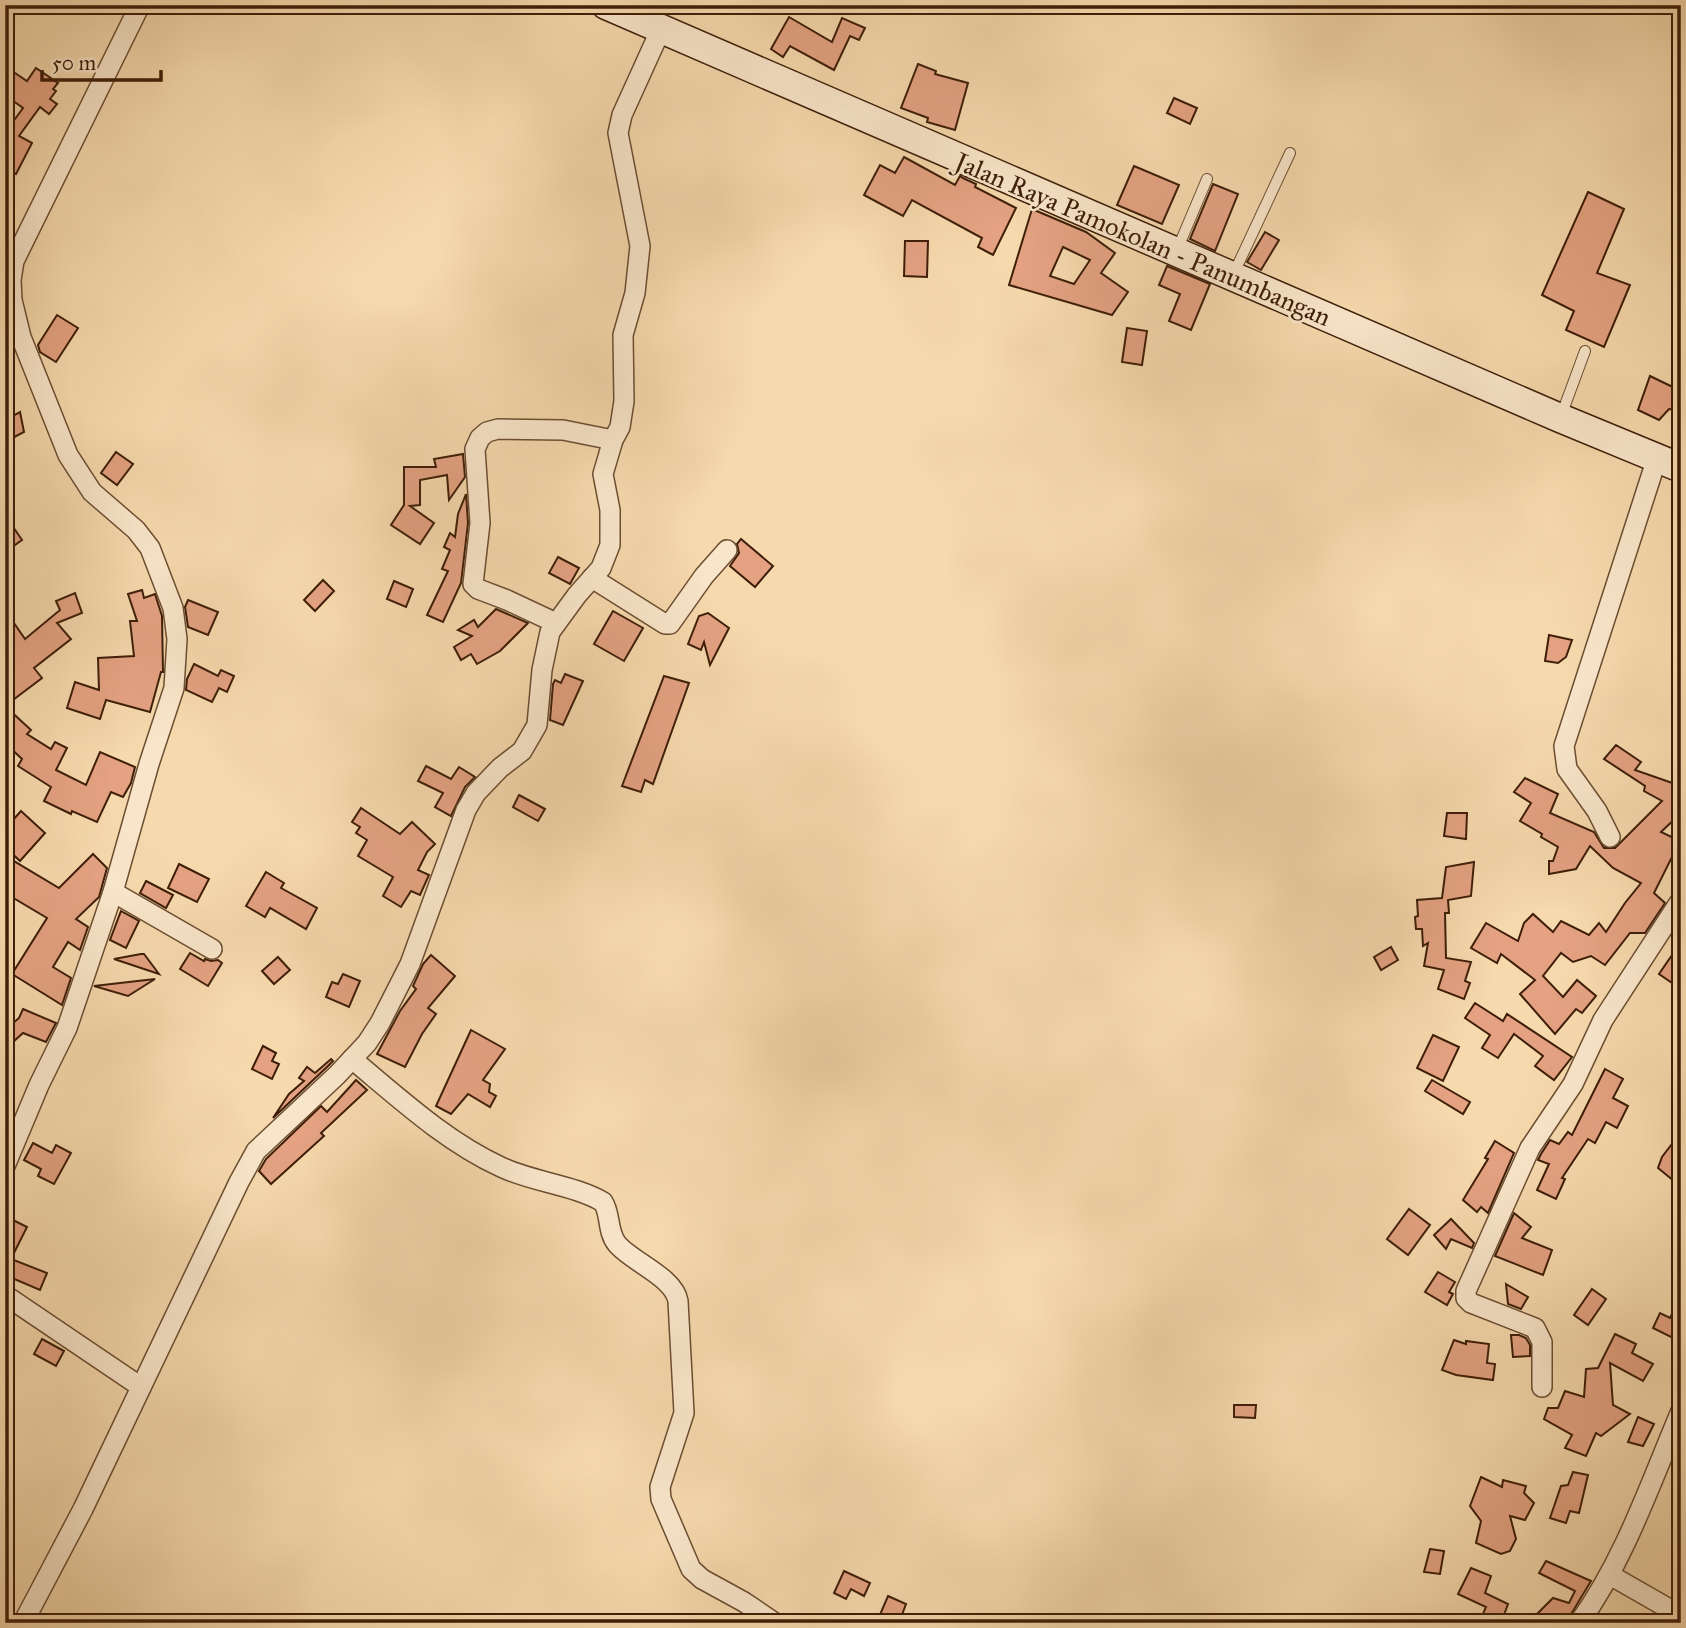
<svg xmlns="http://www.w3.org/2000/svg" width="1686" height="1628" font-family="'IM FELL Great Primer',serif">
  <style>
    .building { fill: #e4a282; stroke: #3e1e08; stroke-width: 2; fill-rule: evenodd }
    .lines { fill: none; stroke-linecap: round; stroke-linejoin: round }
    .lane-casing { stroke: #6c4d31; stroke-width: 12 }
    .street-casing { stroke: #6c4d31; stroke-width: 22 }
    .secondary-casing { stroke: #3e1e08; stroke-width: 31 }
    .lane { stroke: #f9e6ca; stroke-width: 10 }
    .street { stroke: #f9e6ca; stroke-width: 19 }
    .secondary { stroke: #f9e6ca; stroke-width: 28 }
    .labels { text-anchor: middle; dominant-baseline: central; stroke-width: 5; stroke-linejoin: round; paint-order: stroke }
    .street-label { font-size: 26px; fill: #3e1e08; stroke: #f9e6ca }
  </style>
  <rect width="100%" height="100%" fill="#f6d9ad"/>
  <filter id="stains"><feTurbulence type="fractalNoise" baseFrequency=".00286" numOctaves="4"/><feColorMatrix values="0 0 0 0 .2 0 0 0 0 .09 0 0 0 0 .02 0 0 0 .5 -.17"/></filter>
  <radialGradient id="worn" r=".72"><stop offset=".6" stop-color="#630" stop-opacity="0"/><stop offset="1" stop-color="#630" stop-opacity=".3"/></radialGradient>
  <g class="building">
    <polygon points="789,17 832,42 842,18 865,28 859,40 850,36 834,70 790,46 783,57 771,49"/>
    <polygon points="918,64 936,71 935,74 968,83 955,130 927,122 928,118 901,108"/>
    <polygon points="36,68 58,83 53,89 56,91 50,99 57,104 49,114 40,107 19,136 32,143 16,174 5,171 5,129 7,130 23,108 5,95 5,87 15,73 27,81"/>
    <polygon points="1174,98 1197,108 1190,124 1167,113"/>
    <polygon points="904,157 955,185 960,176 963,178 976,184 975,187 1016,208 993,255 978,247 982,238 912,200 903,216 864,195 880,165 895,173"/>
    <polygon points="1134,166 1179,185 1162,224 1117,205"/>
    <polygon points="1213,184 1238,194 1215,251 1190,239"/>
    <polygon points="1588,192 1624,209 1597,273 1630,285 1604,347 1566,330 1574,311 1542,295"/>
    <path d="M1032,209L1086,232L1115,253L1101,273L1128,292L1112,315L1009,285ZM1063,247L1090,260L1074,284L1050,276Z"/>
    <polygon points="1265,232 1279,240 1261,270 1247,262"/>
    <polygon points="905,241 928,241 927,277 904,276"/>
    <polygon points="1167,266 1210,284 1191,330 1169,321 1180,294 1159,285"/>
    <polygon points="57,315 78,328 56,362 40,352 38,345"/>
    <polygon points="1127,328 1147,331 1142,365 1122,362"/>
    <polygon points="1650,376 1681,391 1681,404 1677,410 1669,409 1659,420 1638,410"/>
    <polygon points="20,412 24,432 5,442 5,420"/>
    <polygon points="116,452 133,464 117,485 101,473"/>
    <polygon points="463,454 465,477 449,500 447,475 420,480 420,505 410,506 434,523 420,544 391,525 404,505 404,467 436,467 434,459"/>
    <polygon points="466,494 468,523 461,583 443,622 427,615 448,571 442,569 450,550 444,547 450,533 455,537 458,514"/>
    <polygon points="5,515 22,540 5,552"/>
    <polygon points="741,539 773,566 755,587 730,566 739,553 737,544"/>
    <polygon points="558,557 579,568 570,584 549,573"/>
    <polygon points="323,580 334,591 315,611 304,600"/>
    <polygon points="394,581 413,589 406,607 387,599"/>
    <polygon points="142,590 144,598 155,594 162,616 163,672 161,672 150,712 106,700 100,719 67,708 75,682 99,690 98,658 134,656 130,621 137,621 128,594"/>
    <polygon points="75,593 82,613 57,623 71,639 34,668 42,678 5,706 5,610 25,639 60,610 56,601"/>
    <polygon points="188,600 218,612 208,635 188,627 185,607"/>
    <polygon points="496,609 528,623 500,651 477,664 471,654 461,660 454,647 472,636 458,630 474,620 478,627"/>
    <polygon points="613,611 643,628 624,661 594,644"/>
    <polygon points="708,613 729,628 710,665 704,642 701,650 688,644 699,616"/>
    <polygon points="1549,635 1572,640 1566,657 1558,663 1545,661"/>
    <polygon points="194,664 218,676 221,670 234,676 227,692 219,688 212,702 186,690 187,679"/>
    <polygon points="565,674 583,681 563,725 550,720 553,684 555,680 561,683"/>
    <polygon points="664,676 689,683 653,784 645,780 641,792 622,786"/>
    <polygon points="5,706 31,730 27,734 51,749 55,742 67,748 56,770 86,785 100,752 135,767 131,783 123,797 111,792 97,822 72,811 71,814 44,801 51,787 18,766 22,759 5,743"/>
    <polygon points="1616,745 1641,762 1635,770 1681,786 1681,813 1661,832 1680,841 1654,893 1665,903 1645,933 1630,933 1605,965 1591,956 1573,962 1561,953 1543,976 1563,997 1577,980 1596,996 1582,1013 1576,1009 1555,1034 1520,994 1535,980 1501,954 1497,963 1471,948 1486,923 1518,941 1524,923 1533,914 1553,932 1561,921 1589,935 1599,923 1606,932 1625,903 1641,883 1613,868 1590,846 1576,869 1549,874 1549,861 1553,861 1558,847 1541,837 1542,834 1520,821 1531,803 1514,792 1525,778 1558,794 1550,813 1594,832 1604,848 1615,848 1662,801 1644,791 1645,786 1604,759"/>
    <polygon points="426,766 451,779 459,767 475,777 465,787 451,816 435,807 443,793 418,781"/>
    <polygon points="519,795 545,809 538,821 513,807"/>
    <polygon points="361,808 400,834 412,822 435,844 427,852 418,870 429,875 420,895 411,891 401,907 383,896 393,877 358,856 367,840 356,833 360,827 352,822"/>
    <polygon points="21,811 45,833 20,861 5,847 5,829"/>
    <polygon points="1447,813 1467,813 1466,839 1444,836"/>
    <polygon points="93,854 107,868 99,897 76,919 88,927 80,950 68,942 53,967 71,978 62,1005 12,974 47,918 5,893 5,872 12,860 59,888"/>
    <polygon points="1474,862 1471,896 1448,900 1449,913 1445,913 1446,958 1471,962 1465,981 1470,983 1464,999 1438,989 1444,970 1424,966 1428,943 1423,946 1422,929 1416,929 1415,917 1418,916 1417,900 1442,898 1446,867"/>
    <polygon points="179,864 209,879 197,902 168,888"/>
    <polygon points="266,872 284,883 281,888 317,908 306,929 270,908 265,917 246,906"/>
    <polygon points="146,881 173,895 166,908 140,893"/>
    <polygon points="121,911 139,921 126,948 110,940"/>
    <polygon points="1681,942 1681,989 1659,974"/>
    <polygon points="1391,947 1398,960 1381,970 1374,957"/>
    <polygon points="190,953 204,961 205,959 211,961 218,960 222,963 208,986 180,969"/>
    <polygon points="144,954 159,974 114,959 141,954"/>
    <polygon points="431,955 455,976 428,1008 436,1014 422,1034 405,1067 377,1054 400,1011 416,989 413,986 423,964"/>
    <polygon points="278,957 290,970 274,984 262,971"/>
    <polygon points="343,974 360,981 349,1007 326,997 332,982 338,984"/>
    <polygon points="155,979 128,996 94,986"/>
    <polygon points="1475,1003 1503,1021 1507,1014 1572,1057 1554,1080 1535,1066 1543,1056 1514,1034 1498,1058 1482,1048 1490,1035 1465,1018"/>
    <polygon points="23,1009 56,1023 46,1042 23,1033 13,1042 5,1034 5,1030 19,1018"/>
    <polygon points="471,1030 505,1049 483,1080 490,1084 489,1092 496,1096 490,1107 468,1094 451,1114 436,1106"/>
    <polygon points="1433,1035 1459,1047 1443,1081 1417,1068"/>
    <polygon points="263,1046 276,1053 272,1061 279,1064 272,1079 252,1069"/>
    <polygon points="331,1059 333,1061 328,1066 273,1118 289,1094 304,1081 299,1078 307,1067 315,1073"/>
    <polygon points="1605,1069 1623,1079 1613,1098 1628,1106 1617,1128 1606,1122 1595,1143 1588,1139 1562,1178 1565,1179 1556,1199 1537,1190 1549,1164 1538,1160 1541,1154 1550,1140 1559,1144 1568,1132 1572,1135"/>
    <polygon points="356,1080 367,1090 321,1133 324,1136 271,1184 259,1171 266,1159 321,1106 327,1112"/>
    <polygon points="1432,1080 1470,1102 1463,1114 1425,1091"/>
    <polygon points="1681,1132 1681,1172 1674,1181 1658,1168 1662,1157"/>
    <polygon points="1495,1141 1514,1153 1488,1213 1481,1207 1477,1212 1463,1200 1488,1159 1485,1158"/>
    <polygon points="33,1143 52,1153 56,1145 71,1153 54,1184 38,1176 41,1169 24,1160"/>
    <polygon points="1409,1209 1430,1225 1408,1255 1387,1239"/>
    <polygon points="1514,1213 1531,1227 1522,1238 1552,1250 1543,1275 1495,1256"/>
    <polygon points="5,1216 27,1227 11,1259 47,1273 40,1290 5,1275"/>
    <polygon points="1451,1219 1474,1243 1472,1248 1451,1239 1446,1249 1434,1235"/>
    <polygon points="1438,1272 1455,1282 1449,1292 1453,1294 1447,1305 1425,1292"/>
    <polygon points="1506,1284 1528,1297 1521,1309 1508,1304"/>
    <polygon points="1592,1289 1606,1299 1588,1325 1574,1315"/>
    <polygon points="1681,1296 1681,1342 1653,1328 1660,1313 1670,1318"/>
    <polygon points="1615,1334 1636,1344 1632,1353 1653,1364 1643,1381 1610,1363 1613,1405 1630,1414 1601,1436 1596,1433 1586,1456 1565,1448 1572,1435 1544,1419 1548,1408 1558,1408 1565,1391 1584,1397 1586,1369 1598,1368"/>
    <polygon points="1511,1335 1519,1335 1526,1338 1530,1345 1530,1356 1513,1357"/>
    <polygon points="42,1339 64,1351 56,1366 34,1354"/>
    <polygon points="1454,1340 1466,1344 1466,1341 1489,1344 1487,1363 1495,1364 1493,1380 1456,1375 1442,1370"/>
    <polygon points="1234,1405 1256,1405 1255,1418 1234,1417"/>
    <polygon points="1638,1417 1654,1424 1643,1446 1628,1442"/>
    <polygon points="1573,1472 1588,1475 1579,1513 1570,1511 1566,1523 1550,1518 1561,1486 1568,1485"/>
    <polygon points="1481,1477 1502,1487 1503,1480 1526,1486 1524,1493 1534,1503 1525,1520 1510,1516 1516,1539 1510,1551 1501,1554 1476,1543 1481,1521 1470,1506"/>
    <polygon points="1430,1549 1444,1551 1440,1574 1424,1572"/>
    <polygon points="1546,1561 1591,1581 1567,1621 1565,1619 1562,1623 1528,1623 1553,1598 1569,1603 1575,1591 1539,1573"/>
    <polygon points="1471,1568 1491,1576 1485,1593 1508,1604 1501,1623 1479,1623 1486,1607 1458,1594"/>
    <polygon points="844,1571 870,1583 864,1596 851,1589 846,1599 834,1593"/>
    <polygon points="888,1596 906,1604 899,1623 892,1623 879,1617"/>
  </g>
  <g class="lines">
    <g class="lane-casing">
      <g id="lane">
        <polyline points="1177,250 1207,179"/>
        <polyline points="1234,273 1290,153"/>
        <polyline points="1561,416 1585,351"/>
      </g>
    </g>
    <g class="street-casing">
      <g id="street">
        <polyline points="592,578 665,624 670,624 704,576 727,550"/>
        <polyline points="556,623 507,600 478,589 473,584 480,523 475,449 480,438 487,432 498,429 563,430 613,440"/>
        <polyline points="1610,837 1597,811 1567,769 1564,746 1657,458"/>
        <polyline points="113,892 212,949"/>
        <path d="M352,1059C399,1098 445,1141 501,1167C532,1182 574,1185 603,1202C611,1214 607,1232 617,1244C632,1262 674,1277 678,1301L684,1413L660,1487L661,1499L691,1569L702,1579L744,1602L775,1623"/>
        <polyline points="5,1166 39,1085 67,1028 113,892 149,764 174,688 177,639 173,608 150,548 136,530 92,492 68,455 21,337 12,300 11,280 14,261 140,5"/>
        <polyline points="5,1295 141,1387"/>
        <polyline points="1542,1387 1542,1342 1535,1328 1471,1303 1466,1298 1466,1291 1530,1148 1573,1084 1603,1020 1681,900"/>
        <polyline points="1610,1575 1678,1614"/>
        <polyline points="23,1623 83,1509 239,1182 256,1151 337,1075 367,1043 380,1023 410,964 466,810 476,793 500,768 522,751 537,725 542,670 550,632 577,595 601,568 610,545 610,510 603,474 613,440 620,427 624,401 623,335 635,293 640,246 618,133 622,115 661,29"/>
        <path d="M1579,1623C1625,1559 1650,1484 1681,1411"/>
      </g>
    </g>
    <g class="secondary-casing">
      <polyline id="secondary" points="606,5 1560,418 1681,468"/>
    </g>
    <use href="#lane" class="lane"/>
    <use href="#street" class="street"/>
    <use href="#secondary" class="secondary"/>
  </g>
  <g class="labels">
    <g class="street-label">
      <text transform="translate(1143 239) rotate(23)">Jalan Raya Pamokolan - Panumbangan</text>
    </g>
  </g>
  <rect width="1686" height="1628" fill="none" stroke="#f6d9ad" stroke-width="28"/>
  <rect x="7" y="7" width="1672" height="1614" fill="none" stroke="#3e1e08" stroke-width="3.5"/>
  <rect x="14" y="14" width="1658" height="1600" fill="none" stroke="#3e1e08" stroke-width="2"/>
  <path d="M42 70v10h119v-10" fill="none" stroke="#3e1e08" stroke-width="3.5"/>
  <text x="52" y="70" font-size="21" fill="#3e1e08" stroke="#f9e6ca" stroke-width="5" paint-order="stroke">50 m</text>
  <rect width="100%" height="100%" filter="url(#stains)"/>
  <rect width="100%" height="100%" fill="url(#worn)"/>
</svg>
